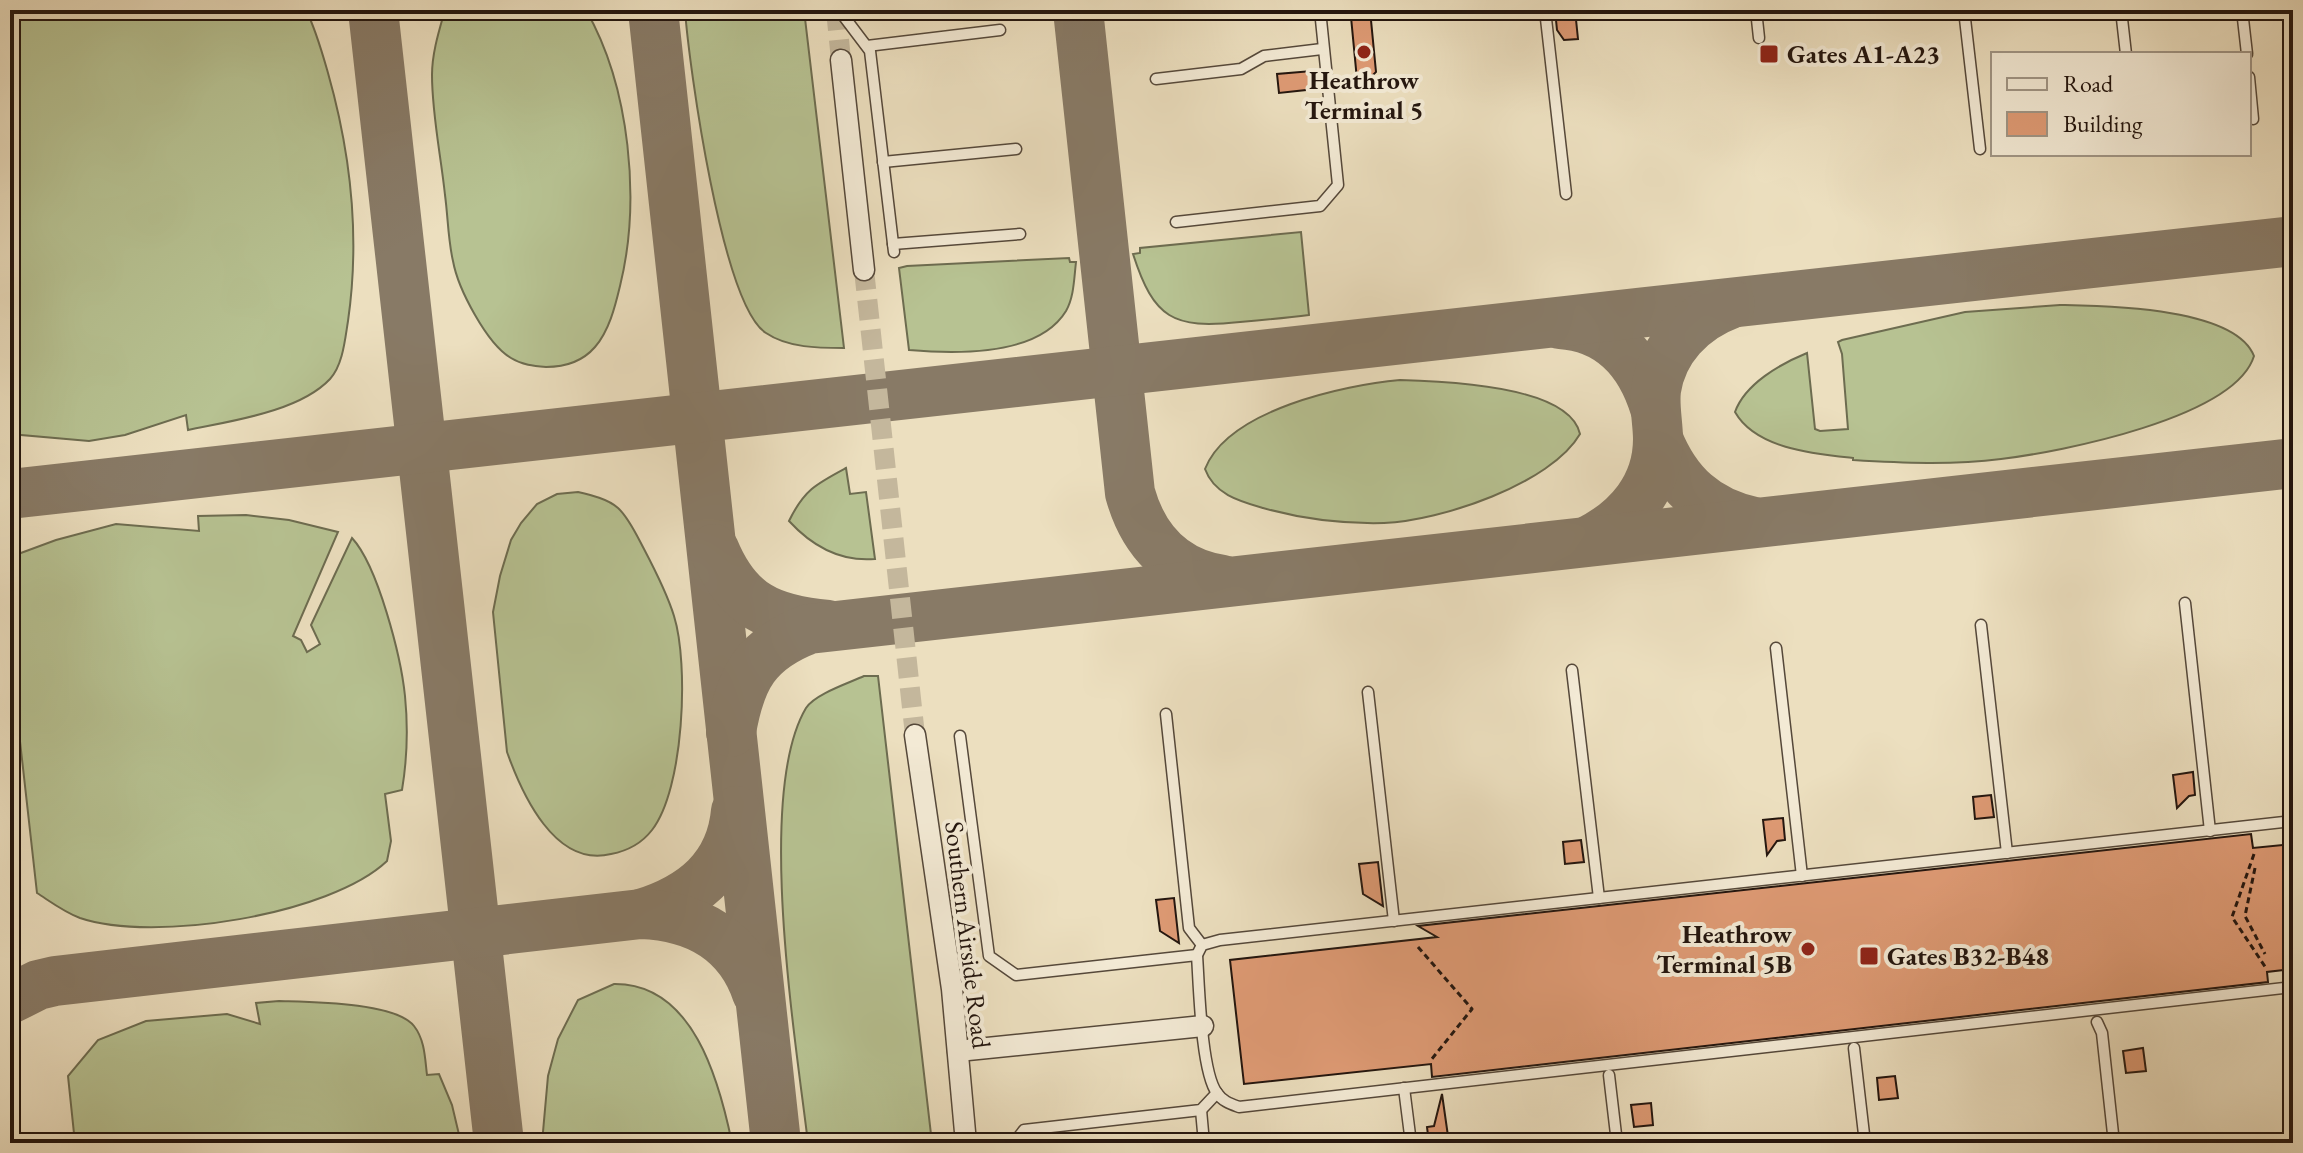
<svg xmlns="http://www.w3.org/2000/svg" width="2303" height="1153" font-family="'EB Garamond',serif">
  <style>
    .grass { fill: #b7c292; stroke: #6d6c50; stroke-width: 2 }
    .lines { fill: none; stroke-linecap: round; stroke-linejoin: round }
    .taxiway { stroke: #887a66; stroke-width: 50 }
    .building { fill: #de9a74; stroke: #23150e; stroke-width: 2 }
    .minor-tunnel { stroke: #c4b79c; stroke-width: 20; stroke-dasharray: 20 10; stroke-linecap: butt }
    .service-casing { stroke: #55483a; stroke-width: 13 }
    .minor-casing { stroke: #55483a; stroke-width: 23 }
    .path { stroke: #23150e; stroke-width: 3; stroke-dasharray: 6 4; stroke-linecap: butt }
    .service { stroke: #f3ead5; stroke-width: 10 }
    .minor { stroke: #f3ead5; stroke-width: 20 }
    .poi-dot { fill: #8f2418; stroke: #f3ead5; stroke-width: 3 }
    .labels { text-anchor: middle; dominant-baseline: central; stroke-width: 8; stroke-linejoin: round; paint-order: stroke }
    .poi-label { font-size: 26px; font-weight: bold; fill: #23150e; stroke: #f3ead5; text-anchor: start }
    .street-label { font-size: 26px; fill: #23150e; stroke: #f3ead5 }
  </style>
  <rect width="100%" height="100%" fill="#ecdfbf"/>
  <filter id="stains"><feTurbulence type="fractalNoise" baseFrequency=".0025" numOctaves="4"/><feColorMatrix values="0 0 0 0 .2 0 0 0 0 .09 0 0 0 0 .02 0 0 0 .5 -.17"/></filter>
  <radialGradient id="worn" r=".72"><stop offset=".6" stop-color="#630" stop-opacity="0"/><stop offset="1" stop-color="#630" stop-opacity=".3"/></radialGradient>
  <g class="grass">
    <path d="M10,10H306C316,30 322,52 328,73C351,154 360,238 348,321C345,339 343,365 330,379C299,412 230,421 188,430L186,415L125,435L89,441L10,434Z"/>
    <path d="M445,10H586C630,87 641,201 620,286C615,307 609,331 595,347C582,362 565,367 546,367C534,366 522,365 511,358C487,344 458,289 453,261C448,240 448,217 445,195C441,156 432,115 432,75C432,53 439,31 445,10Z"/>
    <path d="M685,10H804L844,348C819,348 788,348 766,333C722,305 689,66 685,10Z"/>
    <path d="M1301,232L1309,315C1286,318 1263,320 1240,322C1173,329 1154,319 1133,254L1140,253V248Z"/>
    <path d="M1069,258L1070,262H1076C1074,279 1074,297 1066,311C1038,357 955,354 909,350L899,268L907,266Z"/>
    <path d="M2060,305C2106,306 2235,307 2254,356C2235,418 2060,452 2001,459C1953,465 1902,463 1853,460V458C1815,454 1756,449 1735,412C1745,384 1780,364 1807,353L1815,429L1820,431L1848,429L1842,354L1838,342L1842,340L1965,312Z"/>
    <path d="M1400,380C1440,381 1569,385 1580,434C1551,484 1440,521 1384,523C1344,524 1302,519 1263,508C1239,501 1214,494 1205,469C1228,410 1344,385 1400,380Z"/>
    <path d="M846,468L850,494L866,492L875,559C840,562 812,546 789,521C804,490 816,484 846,468Z"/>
    <path d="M578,492C591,495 608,499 618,508C629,518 637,536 644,549C655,570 667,593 674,616C689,664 684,789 652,830C642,843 627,851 611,854C555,868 522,794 507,752L493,612L500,576L511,540L521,523L537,504L557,494Z"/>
    <path d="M246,515L289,520L338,532L293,636L301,640L307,652L320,644L311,625L352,538C378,566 401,657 405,696C408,726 407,760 402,790L385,794L391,841L387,861C330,915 153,943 80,918C64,912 51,902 37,893L10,652V557L56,540L116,524L199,531L198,516Z"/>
    <path d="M864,676H878L932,1143H808C796,1042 755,794 806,708C815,694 849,683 864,676Z"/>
    <path d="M614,984C693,983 719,1080 732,1143H542L548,1076L558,1039L578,1000Z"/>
    <path d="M279,1001C309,1002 395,1002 414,1026C425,1040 425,1059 427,1075L439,1074L452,1105L461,1143H75L68,1076L98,1040L146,1021L227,1014L260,1024L256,1003Z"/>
  </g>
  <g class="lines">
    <g class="taxiway">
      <polyline points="373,10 499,1143"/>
      <polyline points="653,10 776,1143"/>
      <path d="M1078,10L1130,493C1143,540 1173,573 1223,580"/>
      <path d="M1560,324C1611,327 1641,362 1655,408"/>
      <path d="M1658,439C1676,484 1706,512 1754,522"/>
      <path d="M10,494C771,407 1532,325 2293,241"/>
      <path d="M1588,541C1628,521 1658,487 1658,439C1658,423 1654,407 1656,390C1662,349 1692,318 1730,304"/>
      <path d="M714,549C737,605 770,620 828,625"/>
      <path d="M731,732C740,678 756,649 809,629L2293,463"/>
      <path d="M641,914C693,898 731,868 736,811"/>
      <path d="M10,999L38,985L55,981L641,914C695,916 739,939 757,993"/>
    </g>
  </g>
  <g class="building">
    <polygon points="1358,10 1370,10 1376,72 1358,90 1351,17 1357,16"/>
    <polygon points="1555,10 1575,10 1578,39 1564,40 1557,30"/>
    <polygon points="1312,71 1315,89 1279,93 1277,74"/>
    <polygon points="2193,772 2195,795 2189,796 2177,808 2173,775"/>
    <polygon points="1991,795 1994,817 1975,819 1973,797"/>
    <polygon points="1783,818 1785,840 1777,841 1767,855 1763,820"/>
    <polygon points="2251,834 2253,848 2293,844 2293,969 2267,972 2268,982 1432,1077 1431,1064 1244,1084 1230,960 1437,937 1418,926"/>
    <polygon points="1581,840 1584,862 1565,864 1563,842"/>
    <polygon points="1378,862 1383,906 1363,894 1359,864"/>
    <polygon points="1174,898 1179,943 1160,931 1156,900"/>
    <polygon points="2143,1048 2146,1071 2126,1073 2123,1051"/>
    <polygon points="1895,1076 1898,1098 1879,1100 1877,1078"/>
    <polygon points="1442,1094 1449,1143 1429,1143 1427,1127 1434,1126"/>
    <polygon points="1651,1103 1653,1125 1634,1127 1631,1105"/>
  </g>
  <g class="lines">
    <g class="minor-tunnel">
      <polyline points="836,10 841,60"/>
      <polyline points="864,270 915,735"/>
    </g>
    <g class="service-casing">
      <g id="service">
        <polyline points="839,10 870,51 894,252"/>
        <polyline points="1545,10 1566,194"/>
        <polyline points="1756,10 1759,38"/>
        <polyline points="1964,10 1980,149"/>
        <polyline points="2121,10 2126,54"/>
        <polyline points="2242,10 2247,54"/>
        <polyline points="867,46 1000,30"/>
        <polyline points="2249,77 2253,119"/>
        <polyline points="1156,79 1241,69 1264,56 1322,49"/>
        <polyline points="883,162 1016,149"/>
        <polyline points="1176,222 1320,206 1338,185 1320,10"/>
        <polyline points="893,244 1020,234"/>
        <polyline points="2185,603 2210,831"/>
        <polyline points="1981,625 2007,853"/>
        <polyline points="1776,648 1802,876"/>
        <polyline points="1572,670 1599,898"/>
        <polyline points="1368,692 1394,921"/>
        <polyline points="1166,714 1189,928 1202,945"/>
        <polyline points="960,736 989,956 1016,975 1197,955"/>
        <path d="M2293,821L1220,940L1202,945L1197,955C1199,984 1201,1072 1217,1093C1222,1101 1231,1104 1239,1107L2293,987"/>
        <polyline points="2097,1022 2102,1033 2114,1143"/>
        <polyline points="1854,1048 1865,1143"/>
        <polyline points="1609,1075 1617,1143"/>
        <polyline points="1404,1088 1411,1143"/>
        <polyline points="1201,1110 1204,1143"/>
        <polyline points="1014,1143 1024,1130 1201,1110 1217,1093"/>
      </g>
    </g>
    <g class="minor-casing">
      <g id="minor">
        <polyline points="841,60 864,270"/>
        <polyline points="915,735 952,989 966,1143"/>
        <polyline points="958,1051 1203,1026"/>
      </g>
    </g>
    <g class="path">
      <polyline points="2254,854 2232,917 2266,968"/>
      <polyline points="2255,868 2245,916 2265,954"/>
      <polyline points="1418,947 1472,1009 1431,1060"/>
    </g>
    <use href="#service" class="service"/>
    <use href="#minor" class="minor"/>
  </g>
  <g class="poi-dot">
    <circle cx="1364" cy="52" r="8"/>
    <rect x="1759" y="44" width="20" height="20" rx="4"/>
    <circle cx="1808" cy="949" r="8"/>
    <rect x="1859" y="946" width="20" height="20" rx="4"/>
  </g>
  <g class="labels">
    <g class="poi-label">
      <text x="1787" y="54">Gates A1-A23</text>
      <text x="1364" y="80" text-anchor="middle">Heathrow<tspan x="1364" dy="30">Terminal 5</tspan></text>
      <text x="1792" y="934" text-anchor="end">Heathrow<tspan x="1792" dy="30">Terminal 5B</tspan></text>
      <text x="1887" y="956">Gates B32-B48</text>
    </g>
    <g class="street-label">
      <text transform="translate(968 935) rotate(83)">Southern Airside Road</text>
    </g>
  </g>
  <rect width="2303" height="1153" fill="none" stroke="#ecdfbf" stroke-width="40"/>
  <rect x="12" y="12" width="2279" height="1129" fill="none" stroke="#23150e" stroke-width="4"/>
  <rect x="20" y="20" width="2263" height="1113" fill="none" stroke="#23150e" stroke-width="2"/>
  <rect x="1991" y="52" width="260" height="104" fill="#f3ead5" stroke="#a09585" stroke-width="2"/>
  <rect x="2007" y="78" width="40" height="12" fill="#f3ead5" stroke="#a09585" stroke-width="2"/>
  <text x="2063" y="92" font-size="24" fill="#23150e">Road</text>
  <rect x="2007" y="112" width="40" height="24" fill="#de9a74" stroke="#a09585" stroke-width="2"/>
  <text x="2063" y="132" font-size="24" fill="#23150e">Building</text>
  <rect width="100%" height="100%" filter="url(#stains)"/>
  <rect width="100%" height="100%" fill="url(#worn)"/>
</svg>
